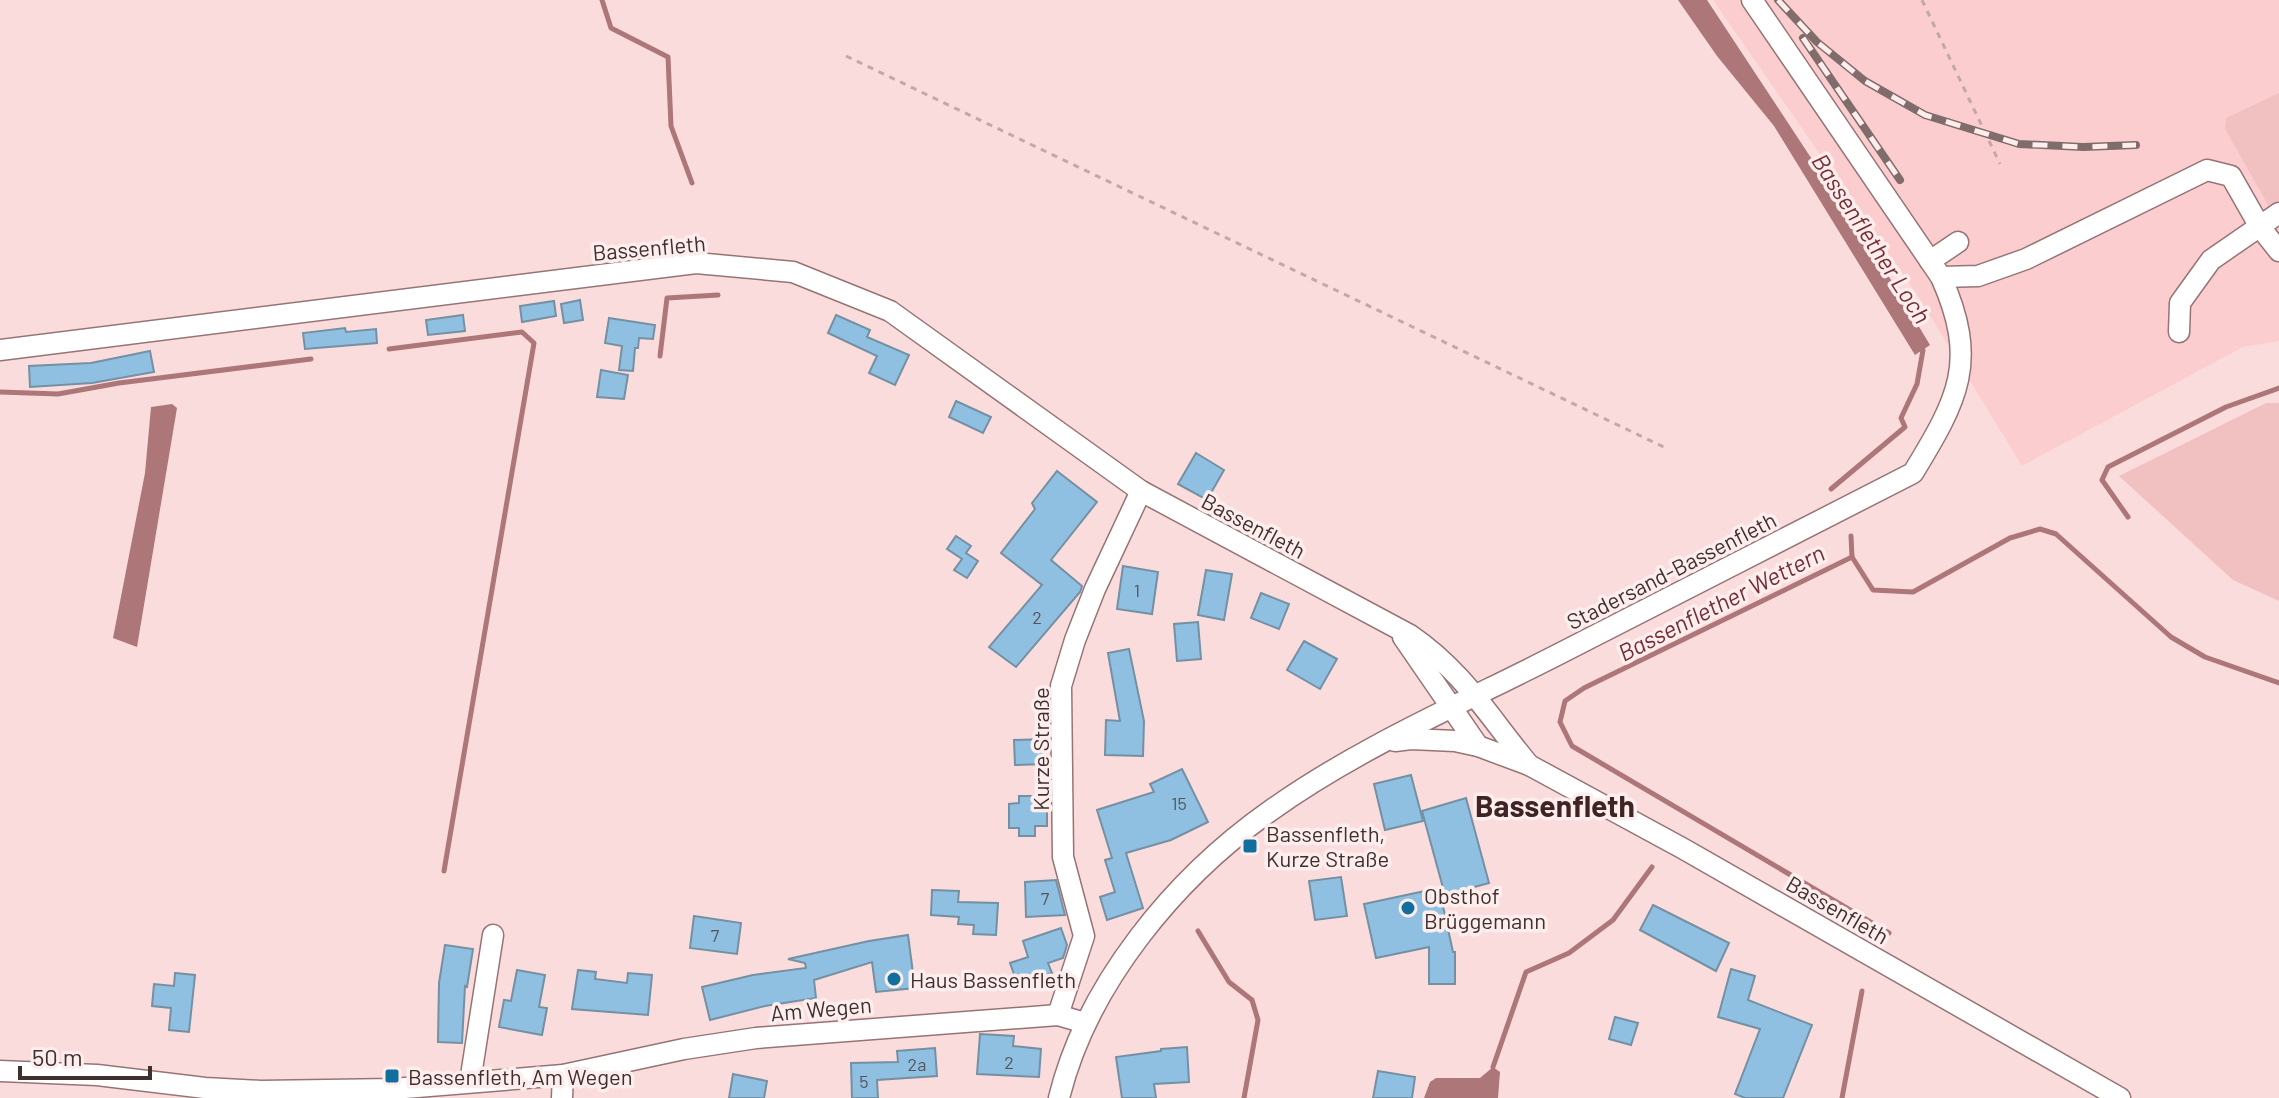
<svg xmlns="http://www.w3.org/2000/svg" width="2279" height="1098" font-family="Barlow,sans-serif">
  <style>
    .built { fill: #fccdce }
    .green { fill: #f1c1c2 }
    .water { fill: #ad7678 }
    .lines { fill: none; stroke-linecap: round; stroke-linejoin: round }
    .stream { stroke: #ad7678; stroke-width: 5 }
    .building { fill: #90c0e1; stroke: #7490a3; stroke-width: 2 }
    .minor-casing { stroke: #967475; stroke-width: 23 }
    .path { stroke: #c2a8a8; stroke-width: 3; stroke-dasharray: 6 6; stroke-linecap: butt }
    .minor { stroke: #fff; stroke-width: 20 }
    .rail-casing { stroke: #816c6c; stroke-width: 8 }
    .rail { stroke: #fdeded; stroke-width: 5; stroke-dasharray: 15; stroke-linecap: butt }
    .poi-dot { fill: #126e9d; stroke: #fdeded; stroke-width: 3 }
    .labels { text-anchor: middle; dominant-baseline: central; stroke-width: 7; stroke-linejoin: round; paint-order: stroke }
    .number-label { font-size: 18px; fill: #53545c }
    .street-label { font-size: 22px; fill: #3f3030; stroke: #fdeded }
    .poi-label { font-size: 22px; fill: #3f3030; stroke: #fdeded; text-anchor: start }
    .water-label { font-size: 24px; font-style: italic; fill: #752f35; stroke: #fdeded }
    .district-label { font-size: 30px; font-weight: bold; fill: #402425; stroke: #fdeded }
  </style>
  <rect width="100%" height="100%" fill="#fbdcdc"/>
  <polygon class="built" points="1713,0 2279,0 2279,341 2243,347 2022,466 1918,296"/>
  <g class="green">
    <polygon points="2279,93 2279,224 2225,129 2226,118"/>
    <polygon points="2266,403 2279,403 2279,601 2233,580 2119,476"/>
  </g>
  <g class="water">
    <polygon points="1678,0 1707,0 1885,270 1930,345 1915,355 1774,126 1717,56"/>
    <polygon points="172,404 177,408 137,647 113,638 145,473 151,407"/>
    <polygon points="1493,1067 1500,1072 1498,1098 1424,1098 1430,1082 1436,1078 1480,1078"/>
  </g>
  <g class="lines">
    <g class="stream">
      <polyline points="602,0 611,28 668,57 671,126 692,183"/>
      <polyline points="389,349 522,332 534,343 444,871"/>
      <polyline points="660,356 667,298 718,295"/>
      <polyline points="0,392 58,394 119,383 311,359"/>
      <polyline points="1831,489 1905,427 1901,418 1917,384 1923,350 1920,345"/>
      <polyline points="2128,517 2102,480 2108,467 2226,407 2279,388"/>
      <polyline points="1851,536 1852,557"/>
      <polyline points="1198,931 1229,982 1252,1000 1258,1020 1244,1098"/>
      <polyline points="1889,933 1572,746 1560,722 1565,701 1584,688 1852,557 1873,590 1913,592 2010,538 2040,529 2056,534 2171,637 2205,657 2279,683"/>
      <polyline points="1493,1067 1526,972 1569,953 1613,920 1652,867"/>
      <polyline points="1842,1098 1862,991"/>
    </g>
  </g>
  <g class="building">
    <polygon points="580,300 583,320 564,323 561,304"/>
    <polygon points="554,301 556,316 522,322 520,306"/>
    <polygon points="463,315 465,331 428,335 426,320"/>
    <polygon points="836,315 870,330 867,337 909,355 895,385 869,373 877,356 828,333"/>
    <polygon points="609,318 655,325 653,339 639,338 638,348 635,348 633,371 619,370 622,346 605,343"/>
    <polygon points="345,328 346,332 376,329 377,343 305,349 303,333"/>
    <polygon points="150,351 154,372 92,383 30,387 29,366 91,363"/>
    <polygon points="601,370 628,375 624,399 597,397"/>
    <polygon points="956,401 991,417 983,433 949,417"/>
    <polygon points="1196,453 1224,470 1207,500 1178,484"/>
    <polygon points="1057,471 1097,502 1051,560 1082,586 1080,592 1016,667 989,647 1042,585 1001,553 1035,509 1032,503"/>
    <polygon points="956,536 971,546 966,553 978,561 967,578 954,570 962,559 947,549"/>
    <polygon points="1123,566 1158,572 1152,614 1117,609"/>
    <polygon points="1206,570 1232,574 1224,620 1198,615"/>
    <polygon points="1261,593 1289,604 1279,629 1251,618"/>
    <polygon points="1198,622 1201,659 1177,661 1174,624"/>
    <polygon points="1304,641 1337,659 1320,689 1287,670"/>
    <polygon points="1129,649 1144,721 1143,756 1105,755 1106,720 1120,721 1108,653"/>
    <polygon points="1043,739 1044,764 1015,765 1014,740"/>
    <polygon points="1182,769 1208,822 1171,840 1126,853 1143,908 1107,920 1100,897 1115,892 1105,860 1112,858 1097,810 1154,792 1150,784"/>
    <polygon points="1411,775 1423,821 1385,830 1374,784"/>
    <polygon points="1019,796 1047,796 1047,826 1035,826 1035,836 1019,836 1019,828 1009,828 1009,804 1019,803"/>
    <polygon points="1466,798 1489,883 1445,895 1422,811"/>
    <polygon points="1341,877 1347,916 1315,920 1309,881"/>
    <polygon points="1056,880 1065,915 1026,917 1025,882"/>
    <polygon points="1439,888 1453,952 1455,952 1455,984 1429,984 1429,947 1376,958 1364,904"/>
    <polygon points="932,890 959,891 958,902 998,903 996,935 973,934 974,925 958,924 959,917 931,915"/>
    <polygon points="1653,905 1729,943 1716,971 1640,930"/>
    <polygon points="694,916 741,923 737,954 690,948"/>
    <polygon points="1061,928 1067,945 1063,958 1048,963 1052,973 1018,986 1010,963 1028,957 1023,941"/>
    <polygon points="908,935 915,988 876,992 872,962 814,980 816,998 765,1006 710,1020 702,987 753,975 806,968 805,963 788,959 869,941"/>
    <polygon points="445,945 473,949 467,987 465,986 462,1043 438,1042 439,983"/>
    <polygon points="1731,969 1755,976 1748,1000 1812,1025 1783,1098 1745,1098 1735,1094 1760,1029 1718,1017"/>
    <polygon points="517,970 545,975 539,1007 547,1008 542,1035 499,1027 504,1000 511,1001"/>
    <polygon points="578,970 596,972 595,979 627,983 628,973 652,975 648,1015 572,1009"/>
    <polygon points="175,973 195,975 189,1032 169,1030 171,1008 152,1006 154,984 174,986"/>
    <polygon points="1615,1017 1638,1023 1631,1045 1609,1039"/>
    <polygon points="980,1034 1014,1036 1013,1046 1041,1049 1039,1077 977,1074"/>
    <polygon points="1187,1047 1189,1082 1154,1084 1156,1098 1122,1098 1116,1057 1161,1051 1161,1049"/>
    <polygon points="935,1048 937,1076 877,1080 878,1098 852,1098 851,1063 898,1062 897,1051"/>
    <polygon points="1378,1071 1415,1077 1412,1098 1373,1098"/>
    <polygon points="733,1074 767,1081 764,1098 729,1098"/>
  </g>
  <g class="lines">
    <g class="minor-casing">
      <g id="minor">
        <polyline points="1930,261 1958,242"/>
        <polyline points="1941,277 1978,276 2026,259 2207,170 2231,176 2260,227 2279,251"/>
        <polyline points="2179,332 2180,303 2211,260 2279,213"/>
        <path d="M0,350L696,263L793,272L890,311L1141,491L1410,635C1463,671 1489,717 1529,765"/>
        <polyline points="1403,637 1478,746"/>
        <polyline points="1395,741 1411,739 1455,741 1478,746 1529,765 1682,848 2120,1098"/>
        <polyline points="1058,1015 1084,936 1063,857 1061,686 1075,640 1095,589 1141,491"/>
        <polyline points="0,1071 97,1075 205,1088 261,1091 393,1089 563,1075 684,1049 756,1038 1058,1015 1085,1023"/>
        <polyline points="470,1082 493,935"/>
        <polyline points="562,1098 563,1075"/>
        <path d="M1059,1098C1087,984 1175,878 1270,811C1358,748 1461,704 1557,655C1676,594 1794,534 1913,473C1958,399 1979,362 1941,277L1752,0"/>
      </g>
    </g>
    <g class="path">
      <polyline points="1922,0 2000,164"/>
      <polyline points="846,56 1668,449"/>
    </g>
    <use href="#minor" class="minor"/>
    <g class="rail-casing">
      <g id="rail">
        <polyline points="1778,0 1817,42 1865,81 1925,115 2019,144 2083,147 2136,145"/>
        <polyline points="1803,38 1900,180"/>
      </g>
    </g>
    <use href="#rail" class="rail"/>
  </g>
  <g class="poi-dot">
    <rect x="1242" y="838" width="16" height="16" rx="4"/>
    <circle cx="1408" cy="908" r="8"/>
    <circle cx="894" cy="979" r="8"/>
    <rect x="384" y="1068" width="16" height="16" rx="4"/>
  </g>
  <g class="labels">
    <g class="number-label">
      <text x="1137" y="590">1</text>
      <text x="1037" y="617">2</text>
      <text x="1179" y="803">15</text>
      <text x="1045" y="898">7</text>
      <text x="715" y="935">7</text>
      <text x="1009" y="1062">2</text>
      <text x="917" y="1064">2a</text>
      <text x="864" y="1081">5</text>
    </g>
    <g class="street-label">
      <text transform="translate(649 247) rotate(-5)">Bassenfleth</text>
      <text transform="translate(1254 525) rotate(28)">Bassenfleth</text>
      <text transform="translate(1671 570) rotate(-27)">Stadersand-Bassenfleth</text>
      <text transform="translate(1040 749) rotate(-90)">Kurze Straße</text>
      <text transform="translate(1838 909) rotate(30)">Bassenfleth</text>
      <text transform="translate(821 1008) rotate(-5)">Am Wegen</text>
    </g>
    <g class="poi-label">
      <text x="1266" y="833">Bassenfleth,<tspan x="1266" dy="25">Kurze Straße</tspan></text>
      <text x="1424" y="895">Obsthof<tspan x="1424" dy="25">Brüggemann</tspan></text>
      <text x="910" y="979">Haus Bassenfleth</text>
      <text x="408" y="1076">Bassenfleth, Am Wegen</text>
    </g>
    <g class="water-label">
      <text transform="translate(1872 238) rotate(57)">Bassenflether Loch</text>
      <text transform="translate(1721 602) rotate(-27)">Bassenflether Wettern</text>
    </g>
    <g class="district-label">
      <text x="1555" y="805">Bassenfleth</text>
    </g>
  </g>
  <path d="M20 1066v12h130v-12" fill="none" stroke="#3f3030" stroke-width="4"/>
  <text x="32" y="1066" font-size="24" fill="#3f3030" stroke="#fdeded" stroke-width="6" paint-order="stroke">50 m</text>
</svg>
